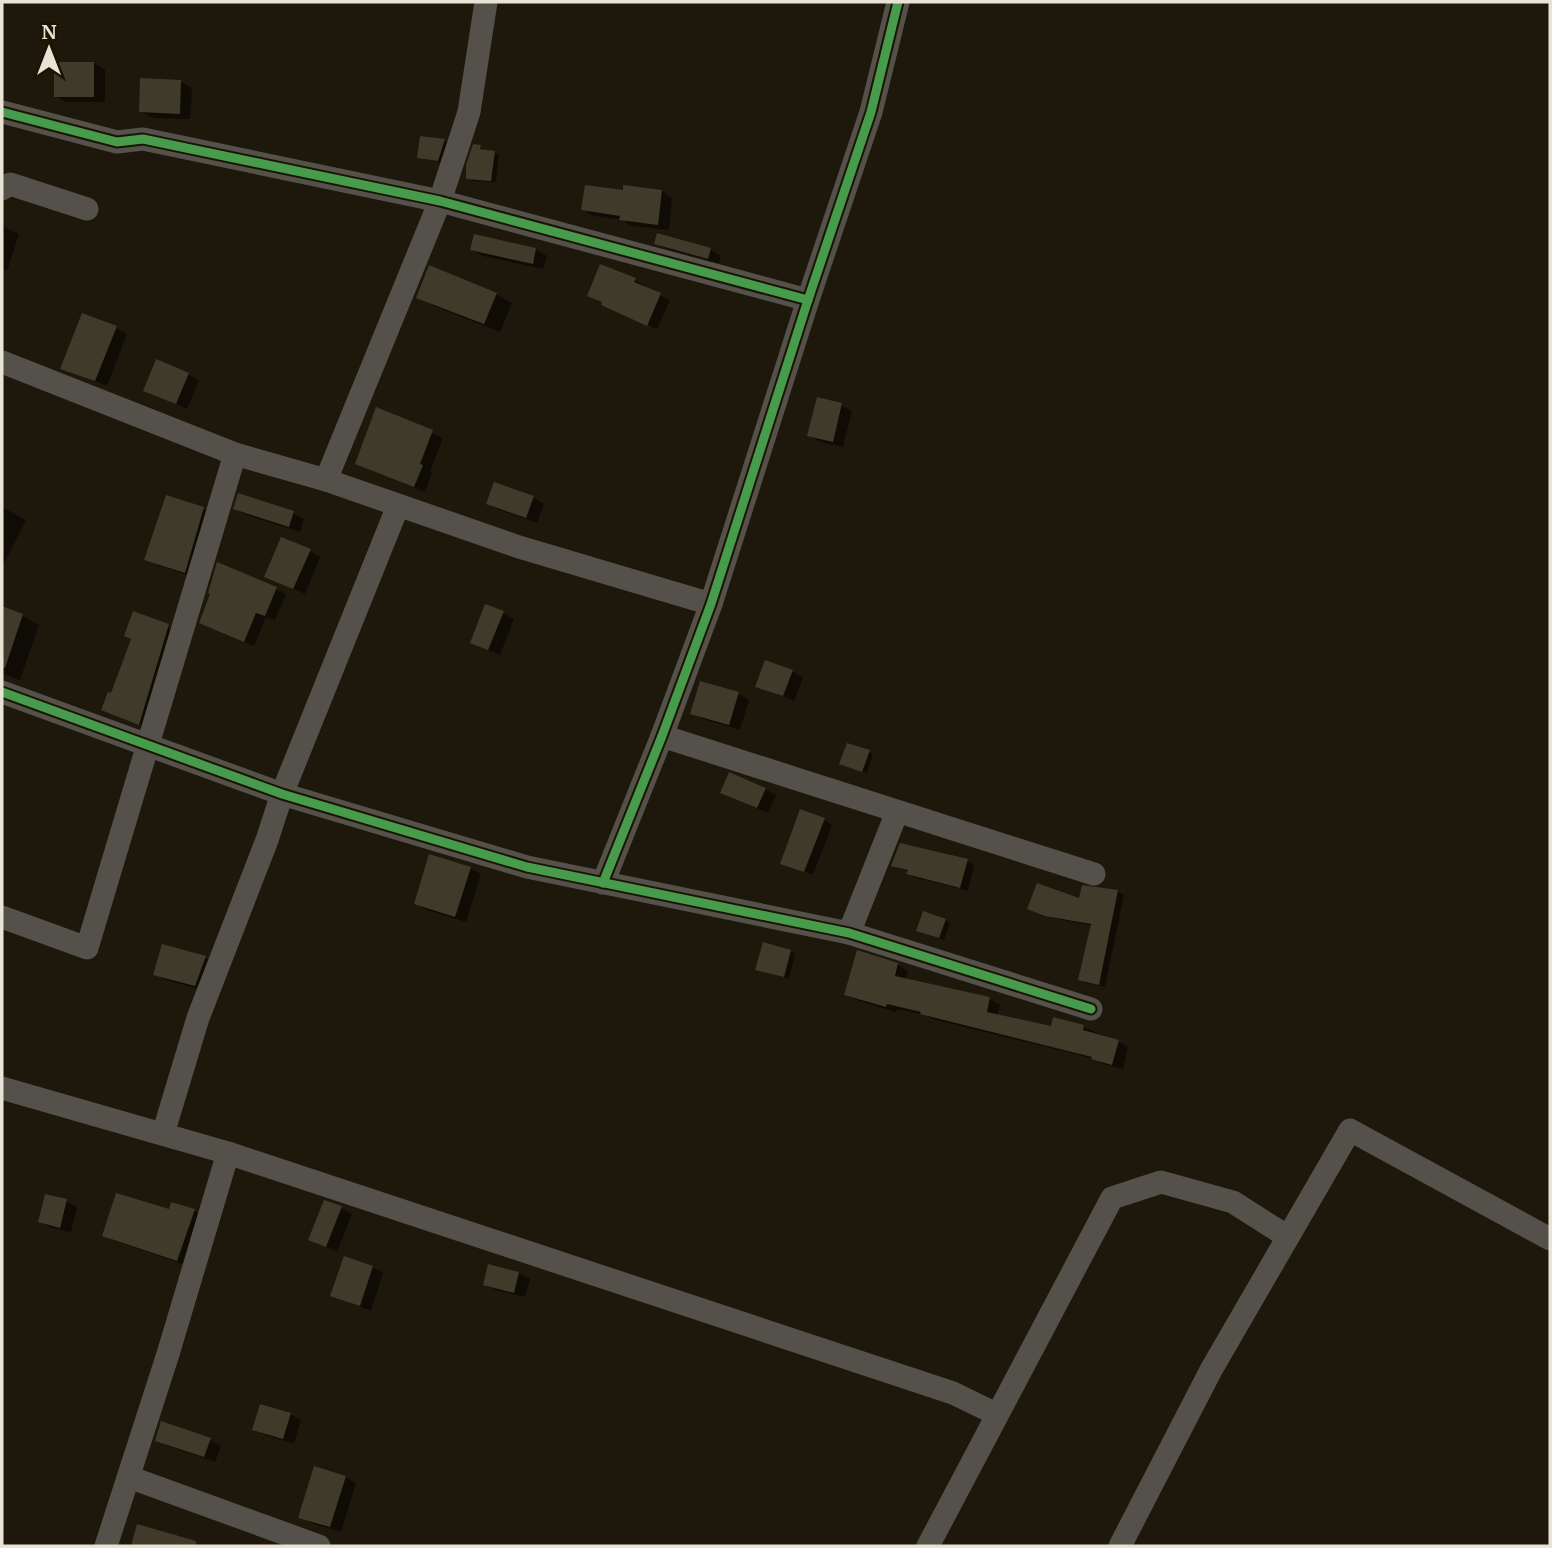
<svg xmlns="http://www.w3.org/2000/svg" width="1552" height="1548" font-family="Merriweather,serif">
  <style>
    .shadow { fill: #0007 }
    .building { fill: #3f3a2a }
    .lines { fill: none; stroke-linecap: round; stroke-linejoin: round }
    .street { stroke: #54514b; stroke-width: 23 }
    .cycleway-casing { stroke: #1c1300; stroke-width: 13 }
    .cycleway { stroke: #469c4c; stroke-width: 9 }
  </style>
  <rect width="100%" height="100%" fill="#1d180b"/>
  <g class="shadow">
    <polygon points="94,63 105,70 105,102 66,102 55,95"/>
    <polygon points="181,82 192,88 190,119 152,118 141,111"/>
    <polygon points="444,141 449,143 443,163 419,158"/>
    <polygon points="480,146 485,152 499,155 496,182 473,181 468,178"/>
    <polygon points="662,191 672,198 669,230 632,226 622,220 594,216 583,210 624,192"/>
    <polygon points="2,226 19,234 7,271 2,269"/>
    <polygon points="475,236 536,249 547,256 543,269 483,256 472,250"/>
    <polygon points="656,243 710,249 721,256 719,263 667,249"/>
    <polygon points="601,266 635,280 644,285 644,288 670,300 657,329 613,309"/>
    <polygon points="496,294 512,303 500,332 434,306 418,297"/>
    <polygon points="116,328 127,334 107,386 63,368"/>
    <polygon points="188,374 199,380 187,409 146,390"/>
    <polygon points="841,405 852,411 843,447 820,442 809,435"/>
    <polygon points="377,410 443,438 430,471 432,472 425,492 357,463"/>
    <polygon points="533,497 544,504 537,523 499,510 488,503"/>
    <polygon points="168,498 204,509 214,515 196,578 157,565 147,559"/>
    <polygon points="2,507 26,520 4,563 2,562"/>
    <polygon points="235,509 293,513 304,519 300,532 246,515"/>
    <polygon points="310,551 320,557 305,594 267,576"/>
    <polygon points="218,564 286,594 275,620 266,617 254,646 211,627 212,594"/>
    <polygon points="2,608 23,616 39,625 20,680 2,674"/>
    <polygon points="134,613 179,632 150,729 103,710 112,695 133,640"/>
    <polygon points="503,613 514,619 500,655 472,642"/>
    <polygon points="792,671 803,678 794,701 758,686"/>
    <polygon points="738,693 749,700 740,730 703,719 692,713"/>
    <polygon points="869,752 873,754 867,773 846,766"/>
    <polygon points="765,789 776,795 768,813 733,798"/>
    <polygon points="824,820 832,825 813,875 782,863"/>
    <polygon points="967,861 974,865 968,891 916,878 908,874 909,872 893,865"/>
    <polygon points="470,868 481,874 466,922 427,910 416,903"/>
    <polygon points="1117,891 1124,895 1105,987 1086,983 1080,979 1093,926 1053,918 1036,912"/>
    <polygon points="945,920 950,923 944,940 923,933"/>
    <polygon points="163,946 206,958 216,964 206,991 166,980 155,974"/>
    <polygon points="791,951 795,954 789,979 757,969"/>
    <polygon points="858,952 898,965 908,971 905,980 990,999 1000,1005 997,1016 1052,1028 1083,1027 1118,1041 1128,1047 1123,1069 1103,1064 1095,1059 932,1019 926,1015 897,1009 896,1012 856,1000 846,995"/>
    <polygon points="66,1201 77,1207 71,1232 51,1228 40,1221"/>
    <polygon points="341,1208 352,1214 337,1252 310,1239"/>
    <polygon points="170,1211 194,1211 205,1217 188,1266 115,1241 104,1235"/>
    <polygon points="345,1258 373,1267 383,1273 371,1311 332,1295"/>
    <polygon points="490,1266 519,1273 530,1279 525,1297 496,1290 485,1284"/>
    <polygon points="290,1414 301,1420 294,1444 265,1435 254,1429"/>
    <polygon points="157,1440 210,1440 221,1446 215,1462 168,1446"/>
    <polygon points="345,1477 356,1483 341,1532 311,1523 301,1517"/>
  </g>
  <g class="building">
    <rect x="54" y="62" width="40" height="35"/>
    <polygon points="140,78 181,80 180,114 139,112"/>
    <polygon points="420,136 445,139 438,161 417,158"/>
    <polygon points="473,144 481,145 480,149 495,151 491,181 466,179 466,165"/>
    <polygon points="585,185 623,190 623,185 662,190 658,225 619,220 620,216 581,210"/>
    <polygon points="657,233 711,248 708,259 654,244"/>
    <polygon points="474,234 536,248 533,264 470,250"/>
    <polygon points="600,264 636,278 634,282 661,293 647,326 601,305 602,302 587,296"/>
    <polygon points="429,265 497,293 484,324 416,298"/>
    <polygon points="82,313 117,326 95,381 60,369"/>
    <polygon points="156,359 189,373 176,404 143,391"/>
    <polygon points="817,397 842,403 833,442 807,436"/>
    <polygon points="376,407 433,430 420,464 423,465 414,487 355,464"/>
    <polygon points="494,482 534,496 526,518 486,504"/>
    <polygon points="238,493 294,511 289,527 233,509"/>
    <polygon points="166,495 204,507 185,573 144,560"/>
    <polygon points="281,537 311,549 293,589 264,577"/>
    <polygon points="217,562 277,587 265,616 256,613 244,642 199,623 210,594 208,593"/>
    <polygon points="485,604 504,611 488,650 470,643"/>
    <polygon points="2,606 23,614 5,668 2,667"/>
    <polygon points="133,611 169,624 139,725 101,710 108,692 111,693 131,639 124,636"/>
    <polygon points="765,660 793,670 783,696 755,687"/>
    <polygon points="700,681 739,692 729,725 690,714"/>
    <polygon points="847,743 870,750 862,772 839,764"/>
    <polygon points="729,772 766,788 757,808 720,793"/>
    <polygon points="800,809 825,818 804,872 780,864"/>
    <polygon points="900,843 968,859 960,888 906,874 908,870 891,866"/>
    <polygon points="429,854 471,867 455,917 414,904"/>
    <polygon points="1037,883 1079,898 1082,885 1118,890 1099,985 1078,980 1091,924 1045,916 1027,909"/>
    <polygon points="923,911 946,919 939,938 916,931"/>
    <polygon points="763,942 791,950 784,977 755,970"/>
    <polygon points="162,944 206,956 195,986 153,975"/>
    <polygon points="857,950 898,963 895,976 990,997 987,1012 1051,1026 1053,1017 1084,1025 1083,1030 1119,1040 1112,1065 1091,1059 1092,1057 920,1014 921,1012 887,1004 886,1007 844,995"/>
    <polygon points="116,1193 169,1209 171,1202 195,1209 177,1261 102,1236"/>
    <polygon points="45,1194 67,1199 60,1228 38,1222"/>
    <polygon points="324,1200 342,1206 326,1247 308,1240"/>
    <polygon points="344,1256 373,1266 360,1306 330,1296"/>
    <polygon points="488,1264 519,1272 514,1293 483,1285"/>
    <polygon points="260,1404 291,1413 283,1439 252,1430"/>
    <polygon points="161,1421 211,1438 204,1457 155,1441"/>
    <polygon points="314,1466 346,1476 330,1527 298,1518"/>
    <polygon points="137,1524 196,1541 196,1546 131,1546"/>
  </g>
  <g class="lines">
    <g class="street">
      <polyline points="2,112 117,142 143,139 440,201 808,300"/>
      <polyline points="2,189 10,184 87,209"/>
      <polyline points="2,362 235,454 326,480 519,547 711,604"/>
      <polyline points="326,480 440,201 469,112 486,2"/>
      <polyline points="2,692 282,794 527,867 849,933 1091,1009"/>
      <polyline points="662,736 1094,874"/>
      <polyline points="603,883 662,736 711,604 808,300 871,112 898,2"/>
      <polyline points="2,917 87,948 235,454"/>
      <polyline points="849,933 897,812"/>
      <polyline points="2,1088 228,1153 168,1354 106,1546"/>
      <polyline points="163,1134 198,1018 267,840 282,794 398,506"/>
      <polyline points="228,1153 953,1393 996,1414"/>
      <polyline points="129,1477 319,1546"/>
      <polyline points="928,1546 1112,1198 1161,1182 1233,1202 1288,1237"/>
      <polyline points="1120,1546 1211,1370 1350,1130 1550,1239"/>
    </g>
    <g class="cycleway-casing">
      <g id="cycleway">
        <polyline points="2,112 117,142 143,139 440,201 808,300"/>
        <polyline points="2,692 282,794 527,867 849,933 1091,1009"/>
        <polyline points="603,883 662,736 711,604 808,300 871,112 898,2"/>
      </g>
    </g>
    <use href="#cycleway" class="cycleway"/>
  </g>
  <rect width="1552" height="1548" fill="none" stroke="#e9e3d5" stroke-width="7"/>
  <g transform="translate(49 49)" stroke="#1c1300" stroke-width="5" paint-order="stroke">
  <path d="M0-5L12 26L0 18L-12 26Z" fill="#e9e3d5"/>
  <text y="-10" font-size="19" font-weight="bold" text-anchor="middle" fill="#e9e3d5">N</text>
  </g>
</svg>
